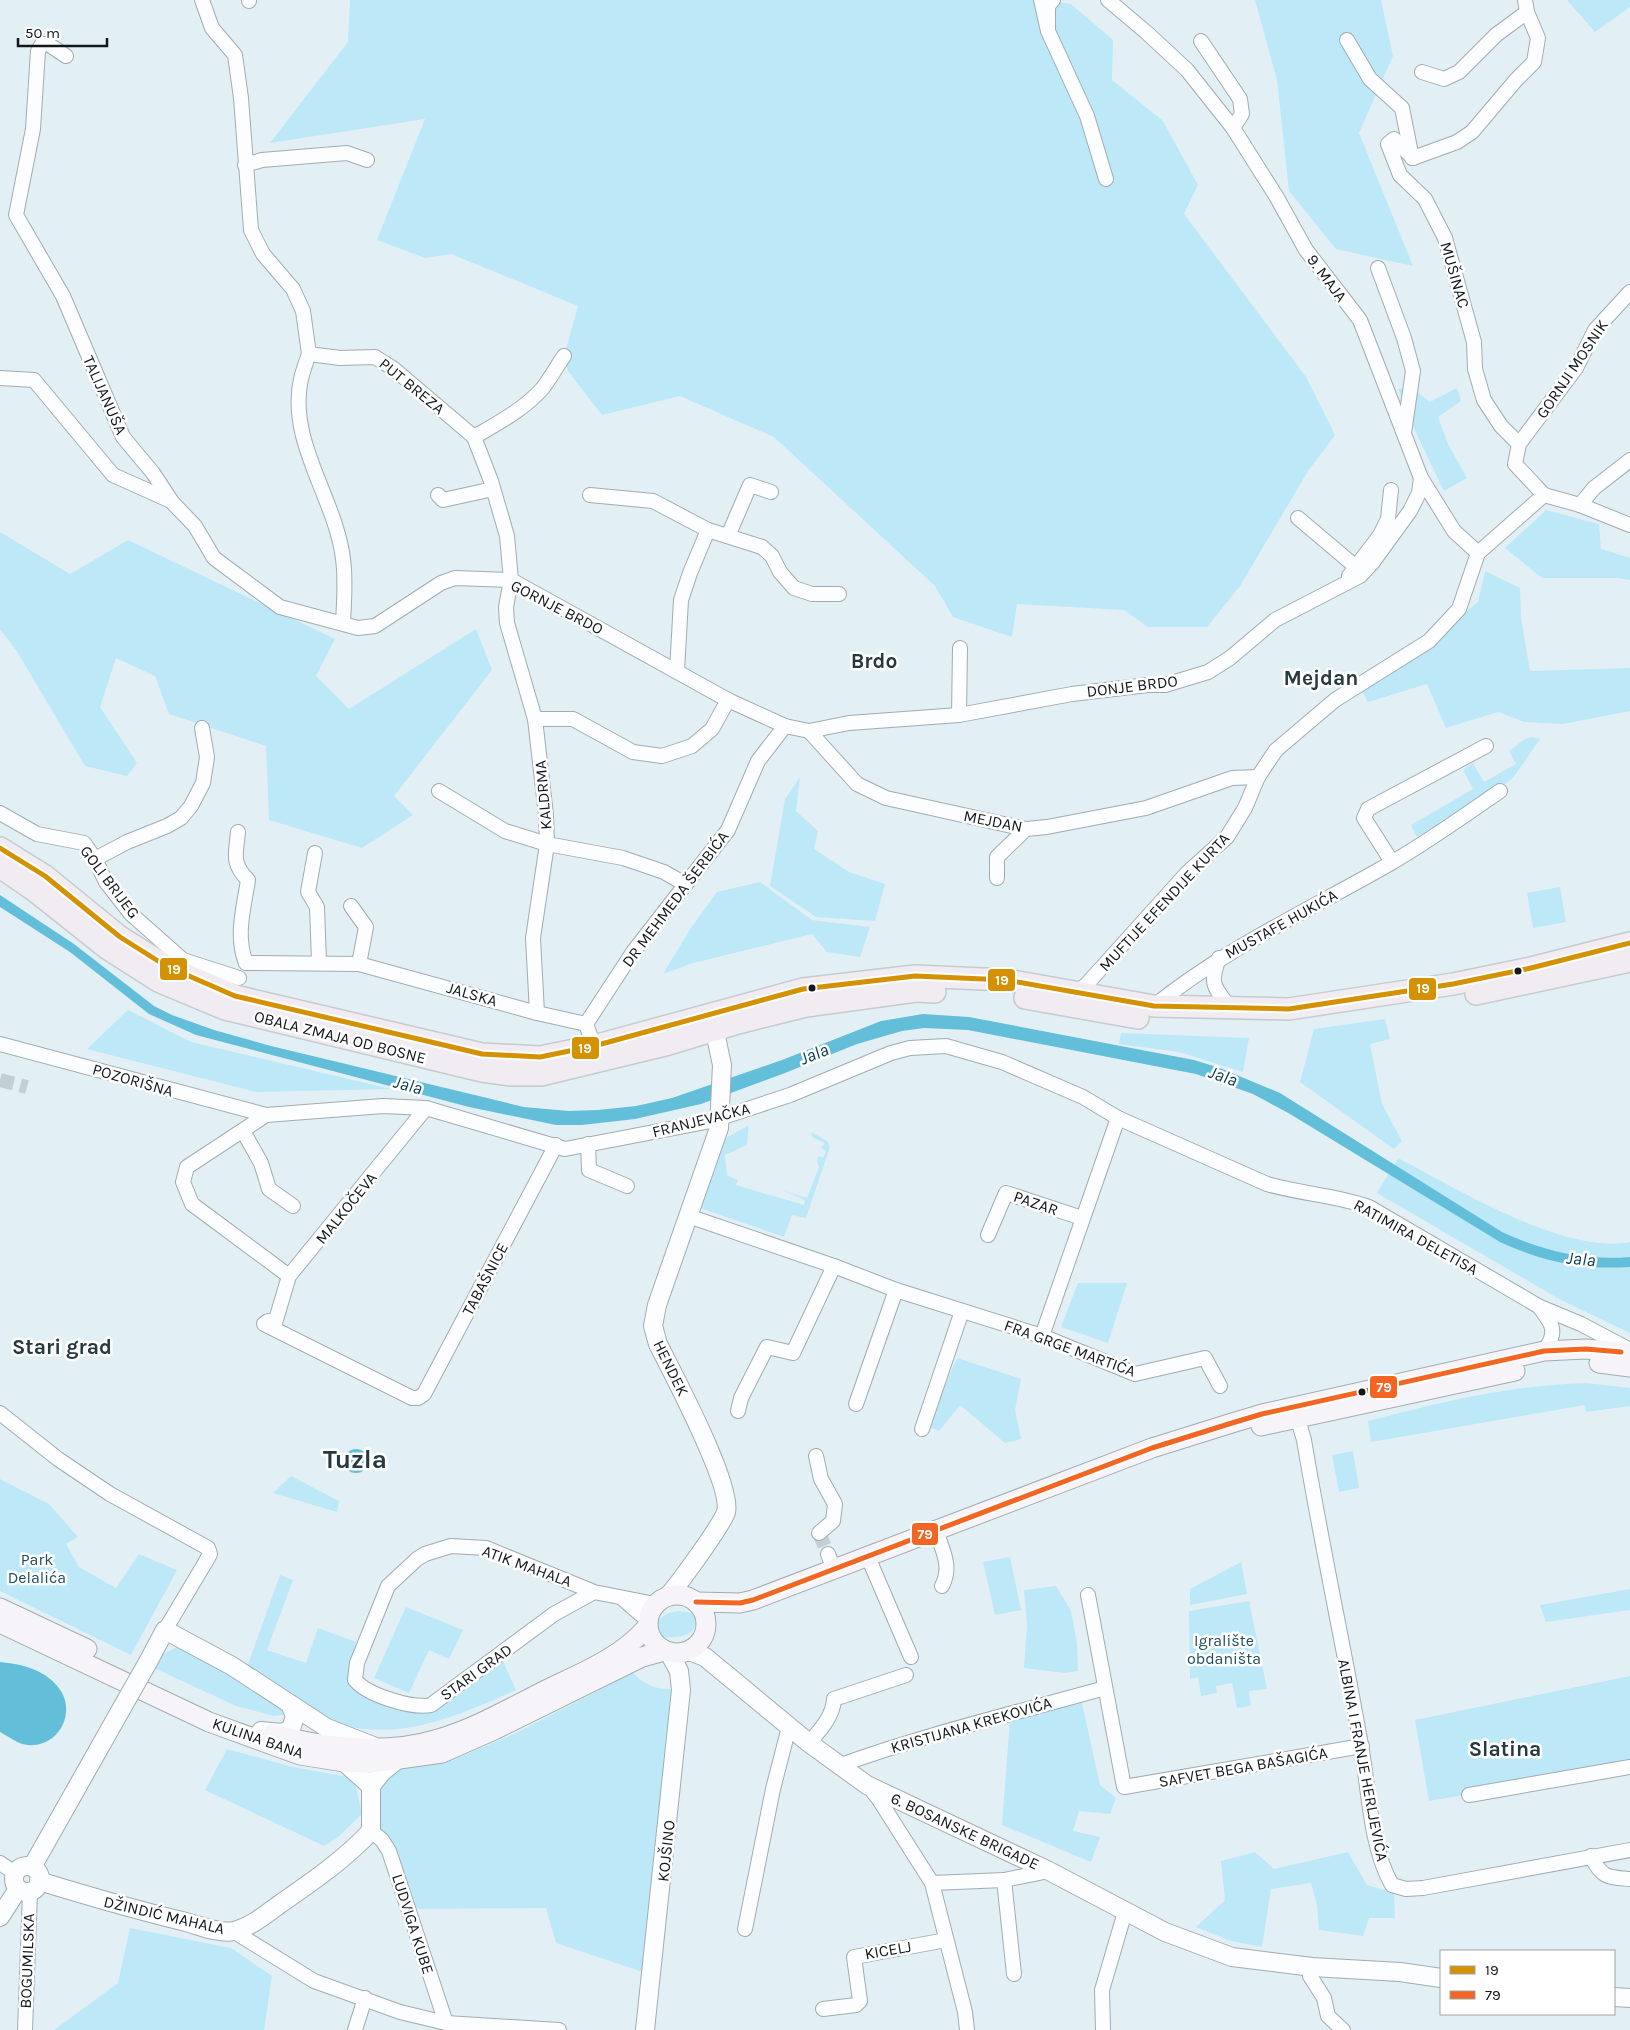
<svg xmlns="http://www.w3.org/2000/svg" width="1630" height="2030" font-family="Karla,sans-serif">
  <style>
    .green { fill: #bde8f8 }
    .water { fill: #63beda }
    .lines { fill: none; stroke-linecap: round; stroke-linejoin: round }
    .minor-tunnel { stroke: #c2d0d4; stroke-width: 14; stroke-dasharray: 14 7; stroke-linecap: butt }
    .minor-casing { stroke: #a2acb0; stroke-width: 16 }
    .tertiary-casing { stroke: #a2acb0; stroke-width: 20 }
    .secondary-casing { stroke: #a2acb0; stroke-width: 21 }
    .primary-casing { stroke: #c5cbce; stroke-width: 24 }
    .minor { stroke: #fbfdfe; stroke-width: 14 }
    .tertiary { stroke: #fbfdfe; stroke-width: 18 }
    .secondary { stroke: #f6f4f8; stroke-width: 19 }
    .primary { stroke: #f1ecf1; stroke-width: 21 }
    .tertiary-bridge-casing { stroke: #a2acb0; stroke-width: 20; stroke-linecap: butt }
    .tertiary-bridge { stroke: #fbfdfe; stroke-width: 18 }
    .bus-1-casing { stroke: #fff; stroke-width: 9 }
    .bus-2-casing { stroke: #fff; stroke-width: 9 }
    .bus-1 { stroke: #d49104; stroke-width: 5 }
    .bus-2 { stroke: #f26522; stroke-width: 5 }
    .bus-dot { fill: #10181c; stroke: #fff; stroke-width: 2 }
    .labels { text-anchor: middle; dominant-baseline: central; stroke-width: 5; stroke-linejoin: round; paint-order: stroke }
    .street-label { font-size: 16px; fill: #10181c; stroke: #fff }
    .park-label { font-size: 16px; fill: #1e4e5f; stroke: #fff }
    .water-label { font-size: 18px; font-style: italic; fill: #043a4a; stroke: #fff }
    .district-label { font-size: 21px; font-weight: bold; fill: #253941; stroke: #fff }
    .town-label { font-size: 26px; font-weight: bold; fill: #253941; stroke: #fff }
    .line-badge { stroke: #fff; stroke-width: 2 }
    .badge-label { font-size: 14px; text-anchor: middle; font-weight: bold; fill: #fff }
  </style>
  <rect width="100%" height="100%" fill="#e2f0f5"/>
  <g class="green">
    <polygon points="350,0 1044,0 1071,4 1113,40 1112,80 1163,121 1198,185 1184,214 1306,377 1335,435 1308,471 1240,586 1207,627 1148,627 1124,610 1017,604 1012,637 953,617 935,586 774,437 680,396 602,415 568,371 564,356 578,306 451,254 425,258 377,240 425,119 270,143 348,42"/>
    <polygon points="1255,0 1381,0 1393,56 1359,133 1413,266 1336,249 1289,191 1277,80"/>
    <polygon points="1567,0 1630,0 1630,7 1595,32"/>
    <polygon points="1412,388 1430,402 1457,388 1461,401 1438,417 1448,444 1467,478 1444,491 1416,433 1398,389"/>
    <polygon points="1546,510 1599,524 1601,549 1630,558 1630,580 1619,578 1542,578 1505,548"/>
    <polygon points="0,532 70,574 128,540 335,639 316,676 349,709 476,629 492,670 394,796 413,815 362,848 269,820 266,746 169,714 155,676 116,658 100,707 137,763 127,776 85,766 16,650 0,629"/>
    <polygon points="1485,571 1520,588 1521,618 1530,671 1630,668 1630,711 1563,724 1524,722 1498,712 1446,728 1427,684 1368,702 1362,691 1478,602"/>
    <polygon points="1532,737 1540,739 1513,778 1499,789 1417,837 1411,825 1473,789 1463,770 1473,763 1484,782 1516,764 1509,751 1525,739"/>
    <polygon points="800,777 796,811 818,831 814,849 849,872 885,884 875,921 816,917 770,886 785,799"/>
    <polygon points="760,882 812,920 870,927 860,957 827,952 812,934 693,963 663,974 691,928 717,892"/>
    <polygon points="1560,887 1566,922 1533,928 1527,893"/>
    <polygon points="128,1010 191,1042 391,1089 256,1092 87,1049"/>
    <polygon points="1385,1019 1390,1039 1370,1044 1382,1104 1402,1141 1394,1149 1300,1082 1314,1029"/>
    <polygon points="1121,1033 1249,1038 1243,1072 1179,1052 1119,1044"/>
    <polygon points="749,1125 747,1145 725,1155 727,1175 738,1180 736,1185 804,1205 805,1200 782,1190 807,1198 819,1167 817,1161 819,1156 823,1158 826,1151 821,1148 825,1143 812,1137 811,1132 827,1141 830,1147 806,1218 792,1215 784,1237 700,1208 726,1138"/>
    <path d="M1398,1158C1456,1188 1564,1255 1630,1242V1333L1559,1299L1377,1193Z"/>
    <polygon points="1078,1283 1127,1283 1108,1343 1061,1327"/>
    <polygon points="957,1358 1021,1379 1015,1410 1021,1439 1005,1443 960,1405 939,1431 927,1426"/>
    <path d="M1587,1383L1630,1388V1406L1586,1412L1585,1405L1371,1442L1368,1421C1440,1402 1512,1385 1587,1383Z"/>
    <polygon points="1353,1451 1359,1488 1339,1492 1332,1455"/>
    <polygon points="291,1476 339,1501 337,1512 273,1493"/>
    <polygon points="0,1479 49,1504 78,1537 66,1544 79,1567 116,1588 139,1554 177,1570 131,1655 0,1591"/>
    <polygon points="1010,1557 1021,1610 995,1615 983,1562"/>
    <polygon points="1241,1562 1247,1594 1190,1605 1190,1589"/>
    <path d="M280,1575L293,1580L267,1650L306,1663L318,1628L356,1642L349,1665V1683L360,1694L405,1708H435L503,1661L516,1690C459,1715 401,1742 338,1724L247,1667Z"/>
    <polygon points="1056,1586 1071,1611 1077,1643 1078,1671 1065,1673 1024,1668 1027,1625 1024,1590"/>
    <polygon points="1630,1589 1630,1610 1546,1622 1540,1605"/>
    <polygon points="1249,1601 1267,1689 1249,1691 1251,1706 1237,1708 1232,1683 1216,1686 1217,1693 1201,1696 1198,1677 1190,1679 1189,1611"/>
    <polygon points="406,1607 463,1630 449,1659 429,1650 409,1693 374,1678"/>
    <path d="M680,1611L697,1614C698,1637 680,1638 662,1637L660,1639L656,1631C657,1616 667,1612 680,1611Z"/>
    <path d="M177,1647L184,1648C211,1663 266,1688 284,1712L283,1715L274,1716L236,1706L154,1668L163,1654Z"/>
    <path d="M633,1673C650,1689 659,1689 681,1690L652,1975L556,1943L546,1908L407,1909L389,1851L371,1831L382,1772L386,1768L455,1759L516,1733Z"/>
    <polygon points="1630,1676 1630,1767 1429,1801 1415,1720"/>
    <polygon points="1082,1703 1100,1785 1116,1798 1110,1814 1079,1811 1073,1831 1100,1837 1091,1862 1002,1825 1010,1720"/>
    <polygon points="227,1749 293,1767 354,1778 362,1814 338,1837 324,1846 205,1790"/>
    <polygon points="1255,1852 1274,1869 1348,1852 1367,1885 1394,1893 1395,1918 1369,1918 1363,1936 1319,1930 1317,1905 1311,1883 1271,1889 1262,1947 1231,1941 1196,1927 1225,1900 1221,1861"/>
    <polygon points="130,1928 231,1948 272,1976 264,2030 54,2030 118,1983"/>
  </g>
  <g class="water">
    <path d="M0,895L74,944L154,1006L172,1015L214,1030L271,1046L524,1107L569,1111L598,1110L636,1106L672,1098L782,1060L881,1021L923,1014L969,1017L1194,1060L1220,1068L1280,1093L1502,1232C1543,1251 1585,1261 1630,1257V1267C1582,1270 1544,1262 1500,1242L1290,1114L1253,1094L1196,1074L968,1030L924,1028L902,1031L857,1044L785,1073L701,1104L635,1119L582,1125H556L469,1107L196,1035L149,1014L70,952L0,907Z"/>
    <circle cx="356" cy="1461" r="12"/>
    <path d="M0,1662C21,1664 44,1669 58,1687C78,1711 59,1748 28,1745C19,1745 8,1736 0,1732Z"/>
  </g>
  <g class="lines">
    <g class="minor-tunnel">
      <polyline points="0,1080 27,1087"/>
      <polyline points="819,1533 828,1554"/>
    </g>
    <g class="minor-casing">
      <g id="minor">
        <polyline points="202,0 212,28 235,55 241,98 251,230 263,254 293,289 303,311 309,354 340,358 375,357 394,369 474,437 491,481 507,536 511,580 506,607 507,623 535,719 546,815 547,844 533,938 537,1013"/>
        <polyline points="1041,0 1048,31 1048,6 1053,0"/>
        <polyline points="1108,0 1146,32 1187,70 1233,128 1276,196 1306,250 1360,320 1421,478 1454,531 1478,553"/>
        <polyline points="249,1 249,0"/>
        <polyline points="1048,31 1087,116 1106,179"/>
        <polyline points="1347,40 1370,79 1402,108 1412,158"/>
        <polyline points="1201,41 1240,99 1242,114 1233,128"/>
        <polyline points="66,56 48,44 42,44 38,51 33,129 16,215 63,296 123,437 153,473 172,502 195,526 214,558 280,607 358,628 375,626 441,583 455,578 511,580 728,700 785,726 809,731 849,723 959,715 1072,694 1148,685 1165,685 1208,672 1230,658 1275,620 1360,576 1373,562 1410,511 1419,493 1421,478"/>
        <polyline points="1422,72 1444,79 1459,72 1496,35 1527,12"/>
        <polyline points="1413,158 1394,139 1388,144 1400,175 1425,199 1445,238 1474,342 1475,369 1484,400 1501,426 1519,444"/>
        <polyline points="1413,158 1457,142 1472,132 1516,80 1534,62 1538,38 1527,12 1525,0"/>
        <polyline points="245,165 262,160 347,153 367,160"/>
        <polyline points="1378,268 1404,338 1413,371 1404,433"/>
        <path d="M309,354C306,362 303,371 301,379C287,441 336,499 343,559C346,580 344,602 343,623"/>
        <polyline points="0,378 34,380 113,475 171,501"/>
        <path d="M474,437C498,423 523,410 542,389C550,379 557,366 564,356"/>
        <polyline points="438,495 443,500 493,489"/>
        <polyline points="590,495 653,501 708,530 762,547 772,556 780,572 794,588 812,594 839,594"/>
        <polyline points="1544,495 1515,464 1519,444 1576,368 1595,330 1630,292"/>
        <polyline points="1580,505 1594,488 1630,460"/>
        <polyline points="1298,518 1356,567"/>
        <polyline points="728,536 750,485 771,492"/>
        <polyline points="1349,576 1380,535 1388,519 1391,490"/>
        <polyline points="677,671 681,600 690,573 708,530"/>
        <polyline points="959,715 960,648"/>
        <polyline points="535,719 573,719 633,752 662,756 692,746 712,729 728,700"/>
        <polyline points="809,731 857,784 886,798 1026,829 1047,827 1146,808 1232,778 1258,777"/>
        <polyline points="439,791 505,831 547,844 623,858 664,872 685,884"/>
        <polyline points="0,813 37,834 84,843 95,859 106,882 131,914 183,960 239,978"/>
        <path d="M238,832C236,854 231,863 248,880C244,907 235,936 246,963"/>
        <polyline points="315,853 308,892 317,907 319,962"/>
        <polyline points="95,859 127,842 167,826 181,818 191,806 203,783 207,757 202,728"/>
        <polyline points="1392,862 1364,818 1368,809 1486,746"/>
        <polyline points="997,878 997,857 1026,829"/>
        <polyline points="351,906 366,927 359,964"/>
        <path d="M1219,958C1209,985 1214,986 1230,1008"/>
        <polyline points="246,963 359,964 537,1013 586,1024"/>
        <polyline points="1076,993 1086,985 1187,873 1227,837 1245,808 1258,777 1276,750 1335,700 1429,641 1459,609 1478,553 1544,495 1580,505 1630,525"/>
        <path d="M1154,1006C1226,948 1311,909 1391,863C1429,841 1464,816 1500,791"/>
        <path d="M0,1044L266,1115L383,1106L426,1108L565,1149L711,1121L790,1095L891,1053L910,1048L946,1046L1002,1062L1083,1097L1118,1118L1267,1184C1301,1194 1336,1195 1369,1207L1540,1307L1581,1324L1630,1350"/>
        <polyline points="594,1046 586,1024 633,952 728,830 758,761 785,726"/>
        <polyline points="426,1108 289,1276 275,1323 268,1321 264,1324 412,1398 418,1398 424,1394 556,1145"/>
        <polyline points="266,1115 187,1167 183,1182 192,1204 289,1276"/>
        <polyline points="243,1131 261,1163 269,1189 293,1206"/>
        <polyline points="588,1144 589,1170 627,1186"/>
        <polyline points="686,1219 694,1218 834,1266 896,1290 1042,1336 1135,1374 1205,1358 1220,1386"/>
        <polyline points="988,1235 1006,1193 1082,1218"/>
        <path d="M1540,1308C1553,1325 1558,1332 1544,1351"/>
        <polyline points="1042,1336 1118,1118"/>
        <polyline points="856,1404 896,1290"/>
        <path d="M1295,1409L1304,1440C1321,1542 1343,1643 1361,1745C1369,1789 1370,1847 1392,1885L1406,1889L1423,1888L1630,1850"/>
        <polyline points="738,1411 741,1398 767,1347 793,1353 834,1266"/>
        <polyline points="0,1413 58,1459 110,1494 208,1548 210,1554 205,1563 165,1630"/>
        <polyline points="922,1429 962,1311"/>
        <polyline points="816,1456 821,1479 835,1504 833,1521 819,1533"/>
        <path d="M936,1531C943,1551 952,1567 942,1586"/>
        <polyline points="828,1554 834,1570"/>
        <polyline points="868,1557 911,1657"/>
        <path d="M594,1592L554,1614L431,1705C412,1709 367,1695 355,1680L357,1663L388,1586L417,1559L425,1554L451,1546L486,1548L594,1592L655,1604"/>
        <polyline points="1088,1595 1124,1787 1362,1746"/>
        <polyline points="623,1599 647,1620"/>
        <path d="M809,1743C820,1730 833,1717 834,1699L906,1675"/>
        <path d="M838,1766C926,1734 1016,1713 1105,1688"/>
        <polyline points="869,1787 878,1798 932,1883 965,2012 967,2030"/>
        <polyline points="1469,1795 1630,1767"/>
        <polyline points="371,1831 382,1840 389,1851 446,2023 451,2025"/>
        <path d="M1591,1856C1602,1878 1607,1877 1630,1879"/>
        <polyline points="0,1863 15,1873"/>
        <polyline points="1004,1880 1014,1974"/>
        <polyline points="932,1883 1004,1880 1049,1871"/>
        <polyline points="745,1929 773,1789 789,1727"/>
        <polyline points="233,1931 314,1981 400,2012 446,2023 559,2030"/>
        <polyline points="1312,1967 1310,1976 1324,1998 1328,2016 1343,2030"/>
        <polyline points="823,2009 856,2005 860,2001 854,1957 946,1940"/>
        <polyline points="25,2030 30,1892"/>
        <polyline points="355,2030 365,1998"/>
        <polyline points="1103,2030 1102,1990 1125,1912"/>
      </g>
    </g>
    <g class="tertiary-casing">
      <g id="tertiary">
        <path d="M668,1596C678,1585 722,1525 726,1512C733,1486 672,1372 658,1344L653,1326L657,1305L719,1128L722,1065L712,1018"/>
        <polyline points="689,1651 705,1657 809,1743 867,1785 1049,1871 1165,1932 1232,1957 1312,1967 1400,1972 1441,1978"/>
        <polyline points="148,1662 165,1630 232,1666 327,1728 373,1746"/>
        <polyline points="261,1731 282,1733 291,1729 295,1716 290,1704"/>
        <polyline points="344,1762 371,1786"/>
        <polyline points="371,1786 382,1772 397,1760"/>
        <circle cx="27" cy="1879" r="13"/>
        <polyline points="32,1867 123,1706"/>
        <path d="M39,1881C88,1896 136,1910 186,1922C200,1926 220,1934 234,1931C251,1927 266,1914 280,1904C313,1881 344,1860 371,1831V1786"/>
        <polyline points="0,1917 18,1889"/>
        <polyline points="1614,1997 1630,1998"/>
        <polyline points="645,2030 681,1690 679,1671 669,1653"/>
      </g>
    </g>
    <g class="secondary-casing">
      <g id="secondary">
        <polyline points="1599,1363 1630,1367"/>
        <polyline points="1261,1426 1515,1371"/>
        <circle cx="677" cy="1624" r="29"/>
        <polyline points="696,1602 740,1603 753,1600 1152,1448 1232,1423 1262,1414 1544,1351 1586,1349 1630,1353"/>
        <polyline points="0,1608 87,1649"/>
        <polyline points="0,1623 209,1722 300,1755 344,1762 371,1763 442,1753 494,1730 642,1657 664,1651"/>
        <path d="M273,1734C325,1748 385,1755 438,1739C477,1728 515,1705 552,1687C586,1671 622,1656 647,1627"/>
      </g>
    </g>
    <g class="primary-casing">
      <g id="primary">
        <polyline points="0,848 45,876 120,937 166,966 235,996 482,1054 540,1057 594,1046 803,989 915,976 1006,980 1154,1006 1289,1009 1453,984 1531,968 1630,943"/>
        <polyline points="0,867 35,891 108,949 158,981 225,1009 482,1071 511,1075 541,1075 669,1044 738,1023 806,1006 916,991 935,992"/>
        <polyline points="1476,994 1630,961"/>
        <polyline points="1025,998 1138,1018"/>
      </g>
    </g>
    <use href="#minor" class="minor"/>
    <use href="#tertiary" class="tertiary"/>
    <use href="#secondary" class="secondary"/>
    <use href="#primary" class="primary"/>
    <g class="tertiary-bridge-casing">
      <polyline id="tertiary-bridge" points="123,1706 148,1662"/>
    </g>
    <use href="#tertiary-bridge" class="tertiary-bridge"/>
    <g class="bus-1-casing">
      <polyline id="bus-1" points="0,848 45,876 120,937 166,966 235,996 482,1054 540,1057 594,1046 803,989 915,976 1006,980 1154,1006 1289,1009 1453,984 1531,968 1630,943"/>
    </g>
    <g class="bus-2-casing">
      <polyline id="bus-2" points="696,1602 740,1603 753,1600 1152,1448 1232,1423 1262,1414 1544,1351 1586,1349 1621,1352"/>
    </g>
    <use href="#bus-1" class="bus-1"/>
    <use href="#bus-2" class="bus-2"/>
  </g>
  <g class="bus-dot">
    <circle cx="1518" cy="971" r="4.5"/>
    <circle cx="812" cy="988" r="4.5"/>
    <circle cx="1362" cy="1392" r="4.5"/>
  </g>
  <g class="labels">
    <g class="street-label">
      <text transform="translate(1455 275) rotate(74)">MUŠINAC</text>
      <text transform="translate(1327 278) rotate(53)">9. MAJA</text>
      <text transform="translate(1572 369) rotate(-56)">GORNJI MOSNIK</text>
      <text transform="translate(412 386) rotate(39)">PUT BREZA</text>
      <text transform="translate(105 395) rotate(66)">TALIJANUŠA</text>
      <text transform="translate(557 607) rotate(27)">GORNJE BRDO</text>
      <text transform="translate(1132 686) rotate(-7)">DONJE BRDO</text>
      <text transform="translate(543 795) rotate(-95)">KALDRMA</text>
      <text transform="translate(993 821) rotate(11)">MEJDAN</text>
      <text transform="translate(110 882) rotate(53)">GOLI BRIJEG</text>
      <text transform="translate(675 899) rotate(-53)">DR MEHMEDA ŠERBIĆA</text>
      <text transform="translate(1164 902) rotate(-47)">MUFTIJE EFENDIJE KURTA</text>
      <text transform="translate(1281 924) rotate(-29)">MUSTAFE HUKIĆA</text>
      <text transform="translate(472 994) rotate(16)">JALSKA</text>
      <text transform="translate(340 1037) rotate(14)">OBALA ZMAJA OD BOSNE</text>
      <text transform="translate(133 1080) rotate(16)">POZORIŠNA</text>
      <text transform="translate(701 1120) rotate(-14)">FRANJEVAČKA</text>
      <text transform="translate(1036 1203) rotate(19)">PAZAR</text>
      <text transform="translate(346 1208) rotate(-51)">MALKOČEVA</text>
      <text transform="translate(1416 1237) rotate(29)">RATIMIRA DELETISA</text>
      <text transform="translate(485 1279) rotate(-62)">TABAŠNICE</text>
      <text transform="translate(1070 1348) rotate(20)">FRA GRGE MARTIĆA</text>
      <text transform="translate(671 1368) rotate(64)">HENDEK</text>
      <text transform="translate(527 1566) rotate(20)">ATIK MAHALA</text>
      <text transform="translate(476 1672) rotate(-36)">STARI GRAD</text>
      <text transform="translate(971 1725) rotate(-16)">KRISTIJANA KREKOVIĆA</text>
      <text transform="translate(258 1738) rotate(19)">KULINA BANA</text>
      <text transform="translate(1363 1760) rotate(79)">ALBINA I FRANJE HERLJEVIĆA</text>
      <text transform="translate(1243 1767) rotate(-10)">SAFVET BEGA BAŠAGIĆA</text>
      <text transform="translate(965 1831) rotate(25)">6. BOSANSKE BRIGADE</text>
      <text transform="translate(666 1851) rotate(-84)">KOJŠINO</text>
      <text transform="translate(164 1915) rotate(13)">DŽINDIĆ MAHALA</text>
      <text transform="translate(413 1924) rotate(72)">LUDVIGA KUBE</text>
      <text transform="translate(888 1950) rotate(-10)">KICELJ</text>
      <text transform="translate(27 1961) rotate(-88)">BOGUMILSKA</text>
    </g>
    <g class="park-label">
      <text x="37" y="1559">Park<tspan x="37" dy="18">Delalića</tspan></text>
      <text x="1224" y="1640">Igralište<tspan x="1224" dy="18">obdaništa</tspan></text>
    </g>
    <g class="water-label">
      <text transform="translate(814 1054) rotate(-22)">Jala</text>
      <text transform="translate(1223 1076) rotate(20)">Jala</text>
      <text transform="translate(408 1085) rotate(15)">Jala</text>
      <text transform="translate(1581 1259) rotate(6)">Jala</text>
    </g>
    <g class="district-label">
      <text x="874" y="661">Brdo</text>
      <text x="1321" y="678">Mejdan</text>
      <text x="62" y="1347">Stari grad</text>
      <text x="1505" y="1749">Slatina</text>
    </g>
    <g class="town-label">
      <text x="355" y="1459">Tuzla</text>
    </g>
  </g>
  <g class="line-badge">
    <rect x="159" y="957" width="29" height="24" rx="5" fill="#d49104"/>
    <rect x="987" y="968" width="29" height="24" rx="5" fill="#d49104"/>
    <rect x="1408" y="977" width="29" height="24" rx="5" fill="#d49104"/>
    <rect x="571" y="1036" width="29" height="24" rx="5" fill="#d49104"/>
    <rect x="1369" y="1375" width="29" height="24" rx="5" fill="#f26522"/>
    <rect x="911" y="1522" width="28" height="24" rx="5" fill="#f26522"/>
  </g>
  <g class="badge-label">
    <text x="174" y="974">19</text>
    <text x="1002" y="985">19</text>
    <text x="1423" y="993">19</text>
    <text x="585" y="1053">19</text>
    <text x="1384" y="1392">79</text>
    <text x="925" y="1539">79</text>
  </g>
  <rect x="1440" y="1950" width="175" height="65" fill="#ffffff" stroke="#9fa3a4"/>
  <rect x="1450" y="1966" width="25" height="8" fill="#d49104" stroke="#9fa3a4"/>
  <text x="1485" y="1975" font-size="15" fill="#10181c">19</text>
  <rect x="1450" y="1991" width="25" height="8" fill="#f26522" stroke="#9fa3a4"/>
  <text x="1485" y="2000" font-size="15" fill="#10181c">79</text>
  <path d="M18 38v8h89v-8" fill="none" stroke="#10181c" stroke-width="2.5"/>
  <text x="25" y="38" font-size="15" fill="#10181c" stroke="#ffffff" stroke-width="4" paint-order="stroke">50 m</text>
</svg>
